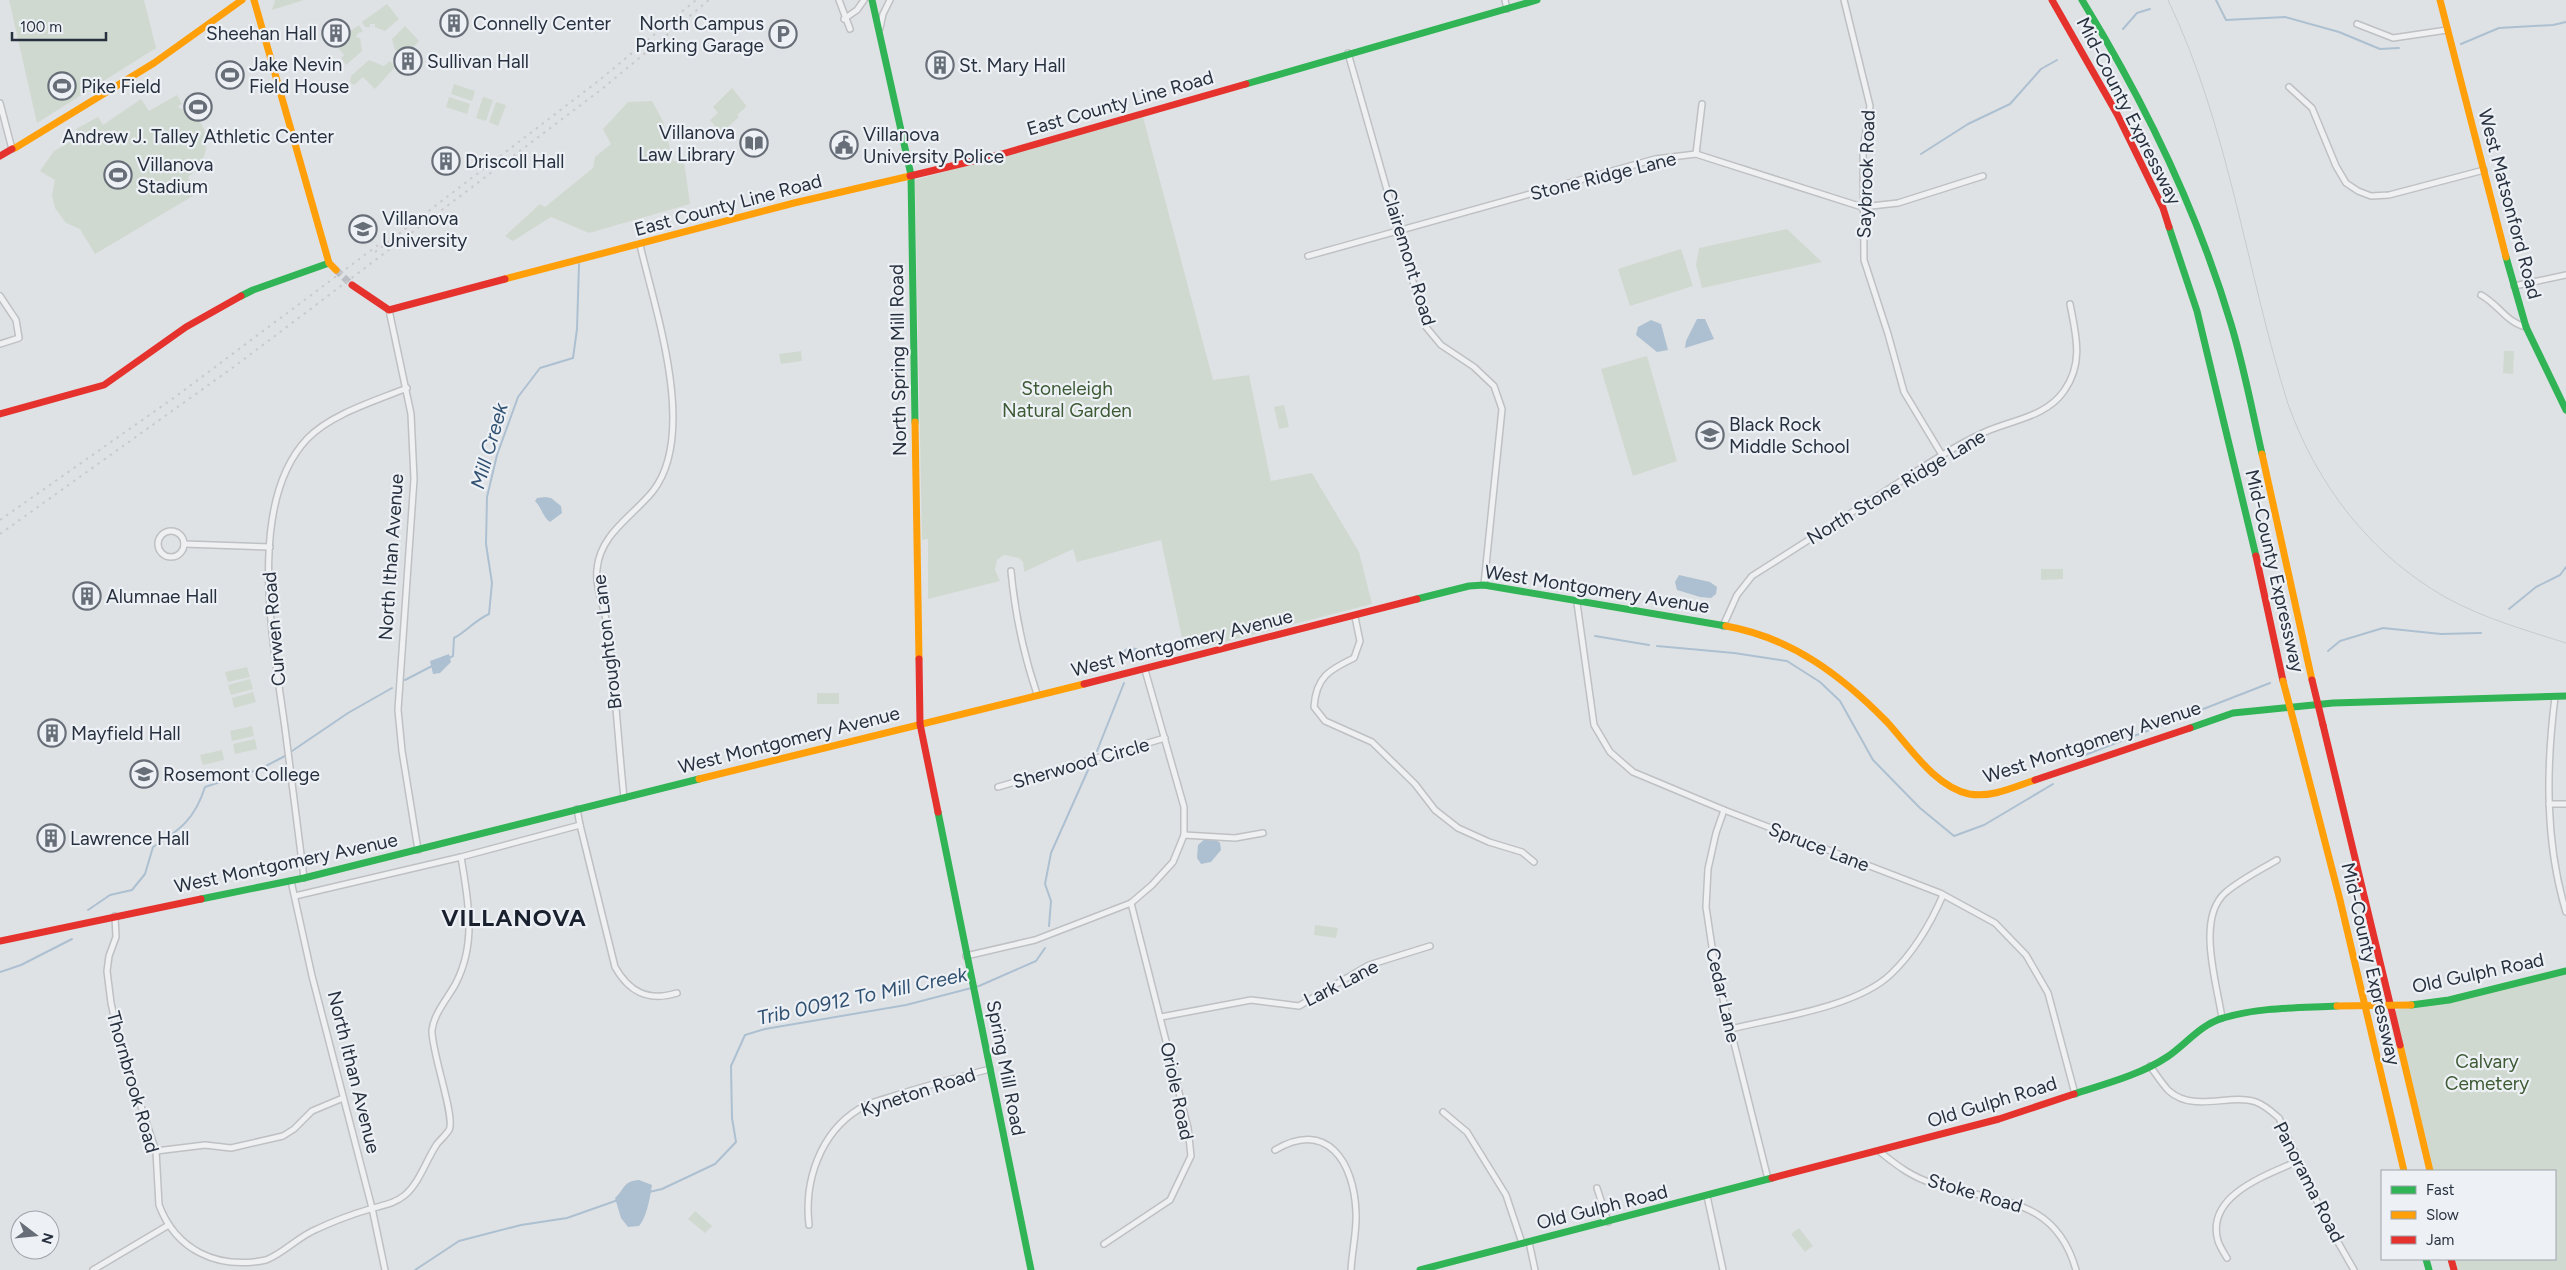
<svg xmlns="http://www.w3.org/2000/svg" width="2566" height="1270" font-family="Figtree,sans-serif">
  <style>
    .green { fill: #d0d9d0 }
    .water { fill: #adc0d1 }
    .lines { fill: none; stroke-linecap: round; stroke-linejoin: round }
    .stream { stroke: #adc0d1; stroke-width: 2 }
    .secondary-tunnel { stroke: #babec4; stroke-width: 7; stroke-dasharray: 7 3.5; stroke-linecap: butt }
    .street-casing { stroke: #bec0c3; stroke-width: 8 }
    .street { stroke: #eff0f2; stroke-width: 5 }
    .fast { stroke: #30b455; stroke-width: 7 }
    .slow { stroke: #ff9f0a; stroke-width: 7 }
    .jam { stroke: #e5322d; stroke-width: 7 }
    .tram { stroke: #c9cacd; stroke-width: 1 }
    .rail { stroke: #c9cacd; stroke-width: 2; stroke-dasharray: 2.5 5; stroke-linecap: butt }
    .slow-bridge { stroke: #ff9f0a; stroke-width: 7 }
    .jam-bridge { stroke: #e5322d; stroke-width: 7 }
    .labels { text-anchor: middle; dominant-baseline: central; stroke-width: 4.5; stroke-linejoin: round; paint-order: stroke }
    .poi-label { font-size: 19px; fill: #27303e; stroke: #edf1f5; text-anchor: start }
    .street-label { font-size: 19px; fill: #27303e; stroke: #edf1f5 }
    .park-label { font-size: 19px; fill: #3d5a34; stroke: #edf1f5 }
    .water-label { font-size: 20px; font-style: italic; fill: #305172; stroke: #edf1f5 }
    .district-label { font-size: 24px; font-weight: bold; letter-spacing: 1px; fill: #19212f; stroke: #edf1f5 }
  </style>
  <rect width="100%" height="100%" fill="#dfe2e5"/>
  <g class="green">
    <polygon points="9,0 144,0 156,48 37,123"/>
    <polygon points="275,0 304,0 272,10"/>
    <polygon points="387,4 399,19 385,31 375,27 375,24 370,24 370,27 365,27 362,22"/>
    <polygon points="359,25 363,32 358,33 356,37 360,38 362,51 346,65 341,58 344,55 334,42"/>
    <polygon points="405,26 419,41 398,63 392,58 397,56 398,51 395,50 392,39"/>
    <polygon points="369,60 384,66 390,61 395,67 375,89 363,77 354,85 350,82 351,76"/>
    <polygon points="454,84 475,91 472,101 451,94"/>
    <polygon points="732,88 745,104 746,107 737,115 739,117 721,133 710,120 718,113 713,107"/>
    <path d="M177,95L182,104L178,106L179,108C213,118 215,158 188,177L198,193L95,254L80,229L66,223L55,208L52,195L55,180L40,171L54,151L80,136L76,129L98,117L103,125L141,99L149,111Z"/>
    <polygon points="449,97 470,104 467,114 446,107"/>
    <polygon points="483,97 493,100 486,121 476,118"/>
    <polygon points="652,101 663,121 673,161 684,161 690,204 589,233 551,217 513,241 505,236 540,204 545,207 593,168 595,157 611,144 603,129 628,102"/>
    <polygon points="496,102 506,105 498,126 489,122"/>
    <polygon points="1143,117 1213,380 1249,375 1271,481 1312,473 1359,552 1372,604 1185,652 1161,540 1077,562 1073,549 1024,572 1023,562 1019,558 1004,555 997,560 995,570 1000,581 928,599 928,539 922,540 915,180"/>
    <polygon points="1787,229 1822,262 1702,288 1696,265 1699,248"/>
    <polygon points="1681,249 1693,286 1630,306 1618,269"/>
    <polygon points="801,351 802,361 781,364 779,354"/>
    <polygon points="2504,351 2514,351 2513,374 2503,373"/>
    <polygon points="1647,356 1677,461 1633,476 1601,369"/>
    <polygon points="1284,405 1289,427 1279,429 1274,407"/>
    <polygon points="2041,569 2063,569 2063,579 2041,580"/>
    <polygon points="247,667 250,677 228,682 225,672"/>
    <polygon points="250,679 253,689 231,695 228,685"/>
    <polygon points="253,692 256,702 234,708 232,698"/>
    <rect x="817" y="693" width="22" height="11"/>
    <polygon points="252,726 254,736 232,741 230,731"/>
    <polygon points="255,739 257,749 235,754 233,744"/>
    <polygon points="222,750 224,760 203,765 200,755"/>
    <polygon points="1315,925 1338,928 1336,938 1314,935"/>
    <polygon points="2566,971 2566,1270 2454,1270 2451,1259 2555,1259 2555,1171 2430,1171 2391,1012 2411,1005"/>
    <polygon points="695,1211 712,1226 705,1233 688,1219"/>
    <polygon points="1799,1228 1813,1246 1805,1252 1791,1234"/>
  </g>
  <g class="water">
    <polygon points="1697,319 1705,319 1714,339 1685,348 1686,341"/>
    <polygon points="1651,320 1661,324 1668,350 1657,352 1636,335 1638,327"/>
    <path d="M545,497L551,498L561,506L562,513L550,522C542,516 542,508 535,501L537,498Z"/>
    <polygon points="1679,575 1710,582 1717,587 1716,594 1711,598 1700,597 1677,590 1675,582"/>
    <path d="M1130,647L1141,649L1132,659L1123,662L1119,658C1122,651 1124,649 1130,647Z"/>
    <polygon points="449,654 451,662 440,673 433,674 430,661"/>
    <polygon points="1213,837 1220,843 1221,850 1211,862 1201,864 1197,858 1198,845 1206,838"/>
    <path d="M639,1180L652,1185C650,1197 647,1217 639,1226L628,1227L621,1218L615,1198C625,1189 623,1181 639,1180Z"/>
  </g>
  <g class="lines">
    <g class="stream">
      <polyline points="2216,0 2226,20 2285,17 2339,32 2380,49 2399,48"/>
      <polyline points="2123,29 2137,13 2150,9"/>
      <polyline points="2461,44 2499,28 2553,25 2566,22"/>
      <polyline points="1921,154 1968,124 2010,104 2041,69 2057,60"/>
      <polyline points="2509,609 2536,587 2560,575 2566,567"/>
      <polyline points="1595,636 1649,645"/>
      <polyline points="1657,646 1734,653 1787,661 1820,682 1840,701 1873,760 1920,808 1954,836 1984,825 2053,784"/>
      <polyline points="2328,651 2340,641 2383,628 2441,634 2481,633"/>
      <path d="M449,658L453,656L454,638C467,631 474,621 489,614L492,583L486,544L487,497L497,455L518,397L540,368L573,358L577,329L579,264"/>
      <polyline points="405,680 434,665"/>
      <polyline points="292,751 348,713 392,688"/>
      <polyline points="1097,751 1124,683"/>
      <polyline points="2080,757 2270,683"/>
      <path d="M88,910L110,895L132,890L145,874L153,847C180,830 195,819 205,787L260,769L285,756"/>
      <polyline points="1049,926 1051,901 1045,884 1051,853 1088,770"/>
      <polyline points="0,972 21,965 72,939"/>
      <polyline points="649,1192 662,1189 715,1164 736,1142 732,1118 731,1066 745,1035 765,1029 906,1005 979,986 1036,961 1045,948"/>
      <polyline points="415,1270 459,1241 521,1225 567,1218 618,1200"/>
    </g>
    <polyline class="secondary-tunnel" points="336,270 352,285"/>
    <g class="street-casing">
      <g id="street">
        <polyline points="839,0 850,29"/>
        <polyline points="1505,0 1507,9"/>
        <polyline points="1844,0 1870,106 1863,150 1864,260 1888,334 1904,392 1942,455"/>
        <polyline points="844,19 857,10 864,0"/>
        <polyline points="2357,24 2393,38 2447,30"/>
        <polyline points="880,28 883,14 890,0"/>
        <polyline points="1348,53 1426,327 1441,345 1474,367 1494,386 1502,409 1484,585"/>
        <polyline points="2289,87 2312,108 2336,166 2346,183 2358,191 2371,196 2389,195 2484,170"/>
        <polyline points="0,103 12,149"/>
        <polyline points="1696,154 1702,104"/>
        <polyline points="1308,256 1655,159 1696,154 1862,207 1898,203 1983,176"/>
        <polyline points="2514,286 2566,275"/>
        <path d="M2481,295C2498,304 2507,323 2526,327"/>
        <polyline points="0,296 16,320 19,338 0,344"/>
        <polyline points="389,310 411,414 414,479 398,710 402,751 418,850"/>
        <circle cx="171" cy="544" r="13"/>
        <polyline points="184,544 270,547"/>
        <path d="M1011,571C1015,614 1023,653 1037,694"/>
        <polyline points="1577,603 1594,725 1610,752 1633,772 1724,810 1940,893 1995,923 2026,955 2048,993 2075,1094"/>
        <path d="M1355,617L1360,641L1354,658C1329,670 1316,677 1314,707L1325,721L1372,742L1415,784L1435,810L1458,828L1489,842L1522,852L1534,862"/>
        <path d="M1723,626L1737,595L1752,576C1797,547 1842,519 1887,490C1919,470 1950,448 1985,432C2012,420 2046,417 2064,391C2084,363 2076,335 2070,304"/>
        <path d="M2555,697C2546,769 2545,842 2566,912"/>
        <polyline points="998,787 1165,738"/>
        <path d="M624,798C618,740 615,682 607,624C604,607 595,587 597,569C600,534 633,516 653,491C698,433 655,310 640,245"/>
        <polyline points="2549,804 2566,804"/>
        <polyline points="1724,810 1716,833 1708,869 1706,907 1715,967 1768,1179"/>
        <path d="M580,825L615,967C629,992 648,1002 677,993"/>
        <polyline points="1184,835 1235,838 1263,833"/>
        <path d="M304,878C298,828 291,778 285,728C274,647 245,505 307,439C331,414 375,401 407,388"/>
        <polyline points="291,881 312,976 372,1208 385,1270"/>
        <polyline points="295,896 461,857 580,825 577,809"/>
        <path d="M115,916L116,937L109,956L107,971L111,1003L120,1044L156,1151L159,1205C176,1250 217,1270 266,1260C284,1253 299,1236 317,1229C334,1221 353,1214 370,1209C383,1205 394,1204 405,1195C420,1182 426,1160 437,1144C441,1139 446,1135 449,1130C456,1118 431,1051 432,1030C434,1013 448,998 456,983C477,942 468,900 461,857"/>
        <polyline points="966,956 1035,940 1131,903 1152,885 1173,862 1184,835 1184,807 1145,670"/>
        <polyline points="1161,1017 1251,1000 1299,1006 1369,965 1430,946"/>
        <path d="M2222,1018C2217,984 2196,919 2225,893C2240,880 2260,870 2277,860"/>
        <path d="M1730,1029C1776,1018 1857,1007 1891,974C1915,951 1930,925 1943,895"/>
        <path d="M2150,1066C2156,1074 2162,1084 2169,1091C2194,1113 2229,1093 2256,1102C2266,1106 2272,1112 2279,1118L2327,1223L2354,1270"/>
        <polyline points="1443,1112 1467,1132 1506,1195 1522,1243"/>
        <path d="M1275,1150C1327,1119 1354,1162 1356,1212C1357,1231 1352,1251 1351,1270"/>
        <polyline points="156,1151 205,1145 231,1148 283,1136 294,1129 312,1111 343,1098"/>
        <path d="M1879,1151C1896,1165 1913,1178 1935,1184C1995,1203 2055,1195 2076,1270"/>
        <polyline points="1597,1188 1608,1222"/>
        <polyline points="1707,1196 1723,1270"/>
        <path d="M809,1225C804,1181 820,1133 859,1109C867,1103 878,1101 887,1098C921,1087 955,1078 990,1069"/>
        <polyline points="1529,1242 1535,1270"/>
        <polyline points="1104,1244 1170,1200 1191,1156 1188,1128 1131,903"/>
        <path d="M2227,1258C2224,1253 2220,1247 2218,1241C2205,1195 2267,1175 2298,1161"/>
        <polyline points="93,1270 167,1226"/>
      </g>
    </g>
    <use href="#street" class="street"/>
    <g class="fast">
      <polyline points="872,0 911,175 915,422"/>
      <path d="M2082,0C2144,101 2197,210 2231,324C2244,367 2252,410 2262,454"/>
      <polyline points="1246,84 1537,0"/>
      <polyline points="2169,227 2197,311 2256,556"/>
      <polyline points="2506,257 2526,327 2566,410"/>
      <polyline points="241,296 253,290 329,263"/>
      <polyline points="1417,599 1469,586 1484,585 1726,626"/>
      <polyline points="2190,728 2233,713 2333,703 2566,696"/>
      <polyline points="938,812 1031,1270"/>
      <polyline points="201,899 304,878 699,779"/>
      <polyline points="2411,1005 2449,1000 2566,971"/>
      <path d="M2074,1094C2105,1084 2140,1075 2167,1057C2185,1045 2201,1024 2223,1018C2259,1007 2300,1008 2337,1006"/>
      <polyline points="2426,1259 2429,1270"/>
      <polyline points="1420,1270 1772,1178"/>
    </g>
    <g class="slow">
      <polyline points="254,0 329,263 336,270"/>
      <polyline points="2440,0 2506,257"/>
      <polyline points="15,148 154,63 242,0"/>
      <polyline points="505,279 794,203 910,176"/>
      <polyline points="915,422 919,659"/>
      <polyline points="2262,454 2312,680"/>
      <path d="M1726,626C1792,638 1841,675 1887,722C1910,747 1934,786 1969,794C1992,798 2014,787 2035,780"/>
      <polyline points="2296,730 2340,900 2404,1171"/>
      <polyline points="699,779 1084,684"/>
      <polyline points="2400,1045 2430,1171"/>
    </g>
    <g class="jam">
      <polyline points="2052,0 2117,114 2163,208 2169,227"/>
      <polyline points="0,156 12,149"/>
      <polyline points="910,176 1002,154 1246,84"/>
      <polyline points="352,285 389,310 505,279"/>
      <polyline points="0,414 104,385 186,327 241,296"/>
      <polyline points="2256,556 2283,681"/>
      <polyline points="919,659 920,724 938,812"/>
      <polyline points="1084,684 1417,599"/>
      <polyline points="2323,725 2400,1045"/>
      <polyline points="2035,780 2190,728"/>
      <polyline points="0,941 201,899"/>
      <polyline points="1772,1178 1999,1119 2074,1094"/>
      <polyline points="2451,1259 2454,1270"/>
    </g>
    <path class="tram" d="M2168,0C2229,127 2246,270 2288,404C2317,485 2370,554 2445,597C2483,618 2525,630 2566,643"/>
    <g class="rail">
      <polyline points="375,252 597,82 696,0"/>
      <polyline points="0,520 175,397 378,245"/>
      <polyline points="0,534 235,366 602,89 709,0"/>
    </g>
    <g class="slow-bridge">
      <polyline points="2283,681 2296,730"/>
      <polyline points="2337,1006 2411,1005"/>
    </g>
    <polyline class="jam-bridge" points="2312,680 2323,725"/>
  </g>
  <defs>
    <g id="building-ring" transform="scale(1.4375)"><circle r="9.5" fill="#edf1f5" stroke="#676e78" stroke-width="1.5"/><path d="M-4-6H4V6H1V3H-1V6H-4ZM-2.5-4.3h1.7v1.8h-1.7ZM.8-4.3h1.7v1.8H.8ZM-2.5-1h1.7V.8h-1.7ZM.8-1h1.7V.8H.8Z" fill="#676e78"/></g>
    <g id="parking-ring" transform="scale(1.4375)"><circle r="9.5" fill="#edf1f5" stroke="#676e78" stroke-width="1.5"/><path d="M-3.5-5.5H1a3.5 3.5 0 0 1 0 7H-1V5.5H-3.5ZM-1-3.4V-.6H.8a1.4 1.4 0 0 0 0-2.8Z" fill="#676e78"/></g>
    <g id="stadium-ring" transform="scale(1.4375)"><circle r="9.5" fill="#edf1f5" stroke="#676e78" stroke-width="1.5"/><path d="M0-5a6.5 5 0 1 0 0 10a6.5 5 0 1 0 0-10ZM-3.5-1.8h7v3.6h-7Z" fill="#676e78"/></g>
    <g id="library-ring" transform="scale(1.4375)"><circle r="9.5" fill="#edf1f5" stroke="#676e78" stroke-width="1.5"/><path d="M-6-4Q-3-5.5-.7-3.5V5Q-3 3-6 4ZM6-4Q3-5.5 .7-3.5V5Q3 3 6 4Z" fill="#676e78"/></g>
    <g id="civic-ring" transform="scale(1.4375)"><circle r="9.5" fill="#edf1f5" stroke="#676e78" stroke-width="1.5"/><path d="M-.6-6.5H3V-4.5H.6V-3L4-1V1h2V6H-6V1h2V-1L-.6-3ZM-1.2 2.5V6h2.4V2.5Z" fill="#676e78"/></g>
    <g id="university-ring" transform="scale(1.4375)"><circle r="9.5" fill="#edf1f5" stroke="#676e78" stroke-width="1.5"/><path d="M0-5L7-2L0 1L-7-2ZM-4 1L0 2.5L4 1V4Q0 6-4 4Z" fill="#676e78"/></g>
    <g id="school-ring" transform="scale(1.4375)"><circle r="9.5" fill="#edf1f5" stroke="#676e78" stroke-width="1.5"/><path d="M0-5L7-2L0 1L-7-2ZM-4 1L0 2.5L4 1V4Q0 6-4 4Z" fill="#676e78"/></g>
  </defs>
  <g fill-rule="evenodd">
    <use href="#building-ring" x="454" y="23"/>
    <use href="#building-ring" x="336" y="33"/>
    <use href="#parking-ring" x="783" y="34"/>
    <use href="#building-ring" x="408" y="61"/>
    <use href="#building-ring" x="940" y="65"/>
    <use href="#stadium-ring" x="230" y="75"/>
    <use href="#stadium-ring" x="62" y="86"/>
    <use href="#stadium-ring" x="198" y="107"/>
    <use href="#library-ring" x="754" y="143"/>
    <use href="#civic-ring" x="844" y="145"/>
    <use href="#building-ring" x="446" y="161"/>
    <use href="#stadium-ring" x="118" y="175"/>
    <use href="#university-ring" x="363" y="229"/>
    <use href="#school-ring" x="1710" y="435"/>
    <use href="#building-ring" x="87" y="596"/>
    <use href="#building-ring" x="52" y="733"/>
    <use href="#university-ring" x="144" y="774"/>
    <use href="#building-ring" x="51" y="838"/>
  </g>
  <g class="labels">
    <g class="poi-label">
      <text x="473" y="23">Connelly Center</text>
      <text x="764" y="23" text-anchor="end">North Campus<tspan x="764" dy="22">Parking Garage</tspan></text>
      <text x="317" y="33" text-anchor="end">Sheehan Hall</text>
      <text x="427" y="61">Sullivan Hall</text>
      <text x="249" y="64">Jake Nevin<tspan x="249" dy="22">Field House</tspan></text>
      <text x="959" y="65">St. Mary Hall</text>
      <text x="81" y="86">Pike Field</text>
      <text x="735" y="132" text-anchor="end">Villanova<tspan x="735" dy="22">Law Library</tspan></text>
      <text x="863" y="134">Villanova<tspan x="863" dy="22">University Police</tspan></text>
      <text x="198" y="136" text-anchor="middle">Andrew J. Talley Athletic Center</text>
      <text x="465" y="161">Driscoll Hall</text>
      <text x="137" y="164">Villanova<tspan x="137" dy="22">Stadium</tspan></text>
      <text x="382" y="218">Villanova<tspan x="382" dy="22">University</tspan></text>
      <text x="1729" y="424">Black Rock<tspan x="1729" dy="22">Middle School</tspan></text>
      <text x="106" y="596">Alumnae Hall</text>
      <text x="71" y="733">Mayfield Hall</text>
      <text x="163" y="774">Rosemont College</text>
      <text x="70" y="838">Lawrence Hall</text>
    </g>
    <g class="street-label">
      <text transform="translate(1120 103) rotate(-16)">East County Line Road</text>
      <text transform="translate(2129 111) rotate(63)">Mid-County Expressway</text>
      <text transform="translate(1866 174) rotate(-88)">Saybrook Road</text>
      <text transform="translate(1603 176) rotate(-14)">Stone Ridge Lane</text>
      <text transform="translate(2510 204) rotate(75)">West Matsonford Road</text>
      <text transform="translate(728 205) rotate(-15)">East County Line Road</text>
      <text transform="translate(1409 257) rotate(73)">Clairemont Road</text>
      <text transform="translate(898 360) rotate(-91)">North Spring Mill Road</text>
      <text transform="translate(1896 487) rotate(-31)">North Stone Ridge Lane</text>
      <text transform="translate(391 557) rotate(-86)">North Ithan Avenue</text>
      <text transform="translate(2275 571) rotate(77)">Mid-County Expressway</text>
      <text transform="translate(1597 589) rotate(9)">West Montgomery Avenue</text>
      <text transform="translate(274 629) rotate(-95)">Curwen Road</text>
      <text transform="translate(607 642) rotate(-97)">Broughton Lane</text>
      <text transform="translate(1182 643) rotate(-14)">West Montgomery Avenue</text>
      <text transform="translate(789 740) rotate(-14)">West Montgomery Avenue</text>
      <text transform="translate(2092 742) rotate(-18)">West Montgomery Avenue</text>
      <text transform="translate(1081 763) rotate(-16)">Sherwood Circle</text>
      <text transform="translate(1819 847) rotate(21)">Spruce Lane</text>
      <text transform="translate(286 863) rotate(-12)">West Montgomery Avenue</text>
      <text transform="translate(2371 964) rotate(77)">Mid-County Expressway</text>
      <text transform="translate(2478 973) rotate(-12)">Old Gulph Road</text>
      <text transform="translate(1341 983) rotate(-27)">Lark Lane</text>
      <text transform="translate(1723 995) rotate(77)">Cedar Lane</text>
      <text transform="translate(1006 1068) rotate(79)">Spring Mill Road</text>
      <text transform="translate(354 1072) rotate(76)">North Ithan Avenue</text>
      <text transform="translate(133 1082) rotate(74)">Thornbrook Road</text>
      <text transform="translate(1177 1091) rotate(78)">Oriole Road</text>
      <text transform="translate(918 1092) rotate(-18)">Kyneton Road</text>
      <text transform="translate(1992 1102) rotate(-17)">Old Gulph Road</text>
      <text transform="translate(2309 1182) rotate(63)">Panorama Road</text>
      <text transform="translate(1975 1193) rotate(16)">Stoke Road</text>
      <text transform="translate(1602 1207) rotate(-14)">Old Gulph Road</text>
    </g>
    <g class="park-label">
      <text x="1067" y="388">Stoneleigh<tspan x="1067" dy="22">Natural Garden</tspan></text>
      <text x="2487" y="1061">Calvary<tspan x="2487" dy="22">Cemetery</tspan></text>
    </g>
    <g class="water-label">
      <text transform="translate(489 446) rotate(-74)">Mill Creek</text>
      <text transform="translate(862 996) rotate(-12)">Trib 00912 To Mill Creek</text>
    </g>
    <g class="district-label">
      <text x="514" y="917">VILLANOVA</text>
    </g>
  </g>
  <rect x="2381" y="1170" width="175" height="90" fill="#edf1f5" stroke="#9ea4ac"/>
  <rect x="2391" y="1186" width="25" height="8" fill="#30b455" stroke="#9ea4ac"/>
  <text x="2426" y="1195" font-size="15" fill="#27303e">Fast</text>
  <rect x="2391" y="1211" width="25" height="8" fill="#ff9f0a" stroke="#9ea4ac"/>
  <text x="2426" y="1220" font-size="15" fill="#27303e">Slow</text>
  <rect x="2391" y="1236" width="25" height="8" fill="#e5322d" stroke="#9ea4ac"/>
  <text x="2426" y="1245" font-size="15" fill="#27303e">Jam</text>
  <g transform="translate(35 1235) rotate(106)"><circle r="24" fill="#edf1f5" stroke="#9ea4ac"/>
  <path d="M0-4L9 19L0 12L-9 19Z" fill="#676e78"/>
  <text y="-8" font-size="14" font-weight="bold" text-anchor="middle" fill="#27303e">N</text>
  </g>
  <path d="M12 32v8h94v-8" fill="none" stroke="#27303e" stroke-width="2.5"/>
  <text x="20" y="32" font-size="15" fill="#27303e" stroke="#edf1f5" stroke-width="4" paint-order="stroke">100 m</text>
</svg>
